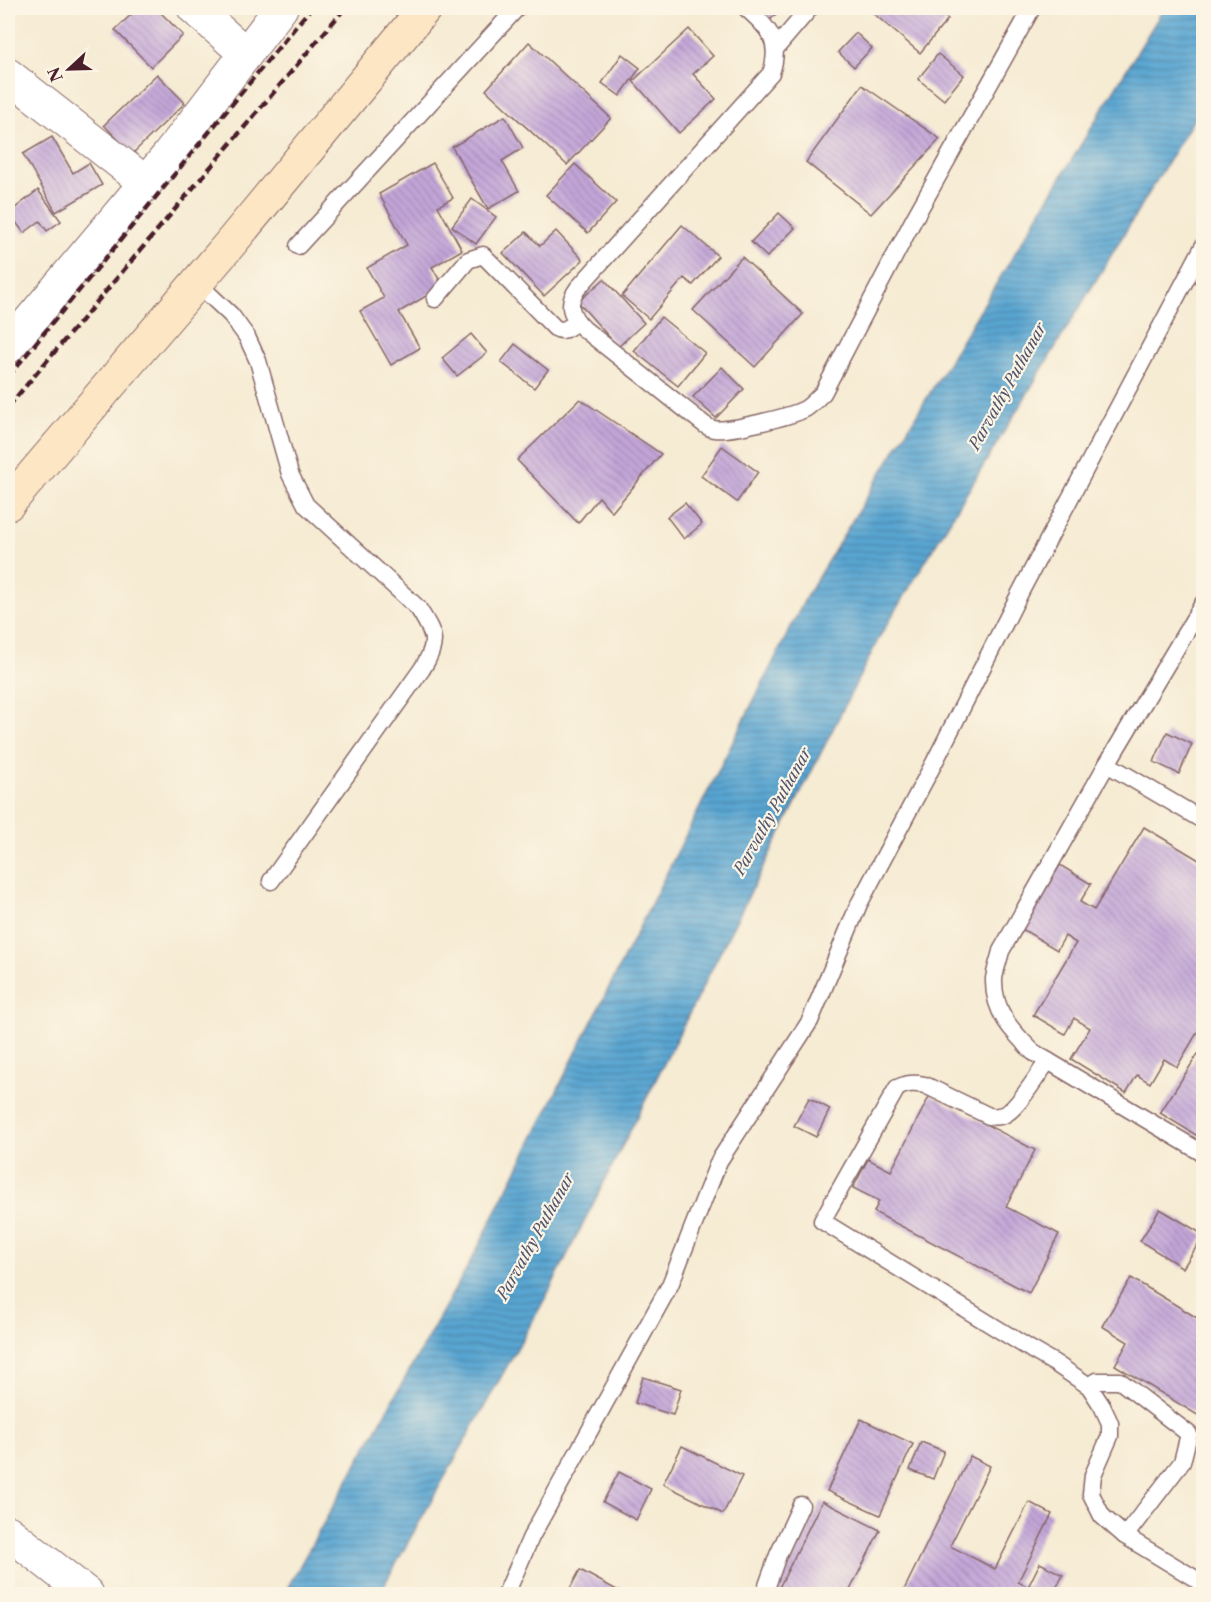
<svg xmlns="http://www.w3.org/2000/svg" width="1211" height="1602" font-family="'Libre Caslon Text',serif">
  <style>
    .water { fill: url(#water-rules); stroke: #51627e; stroke-width: 1.5 }
    .building { fill: url(#building-back-hatch) }
    .lines { fill: none; stroke-linecap: round; stroke-linejoin: round }
    .lane-casing { stroke: #866666; stroke-width: 19 }
    .street-casing { stroke: #866666; stroke-width: 35 }
    .secondary-casing { stroke: #866666; stroke-width: 35 }
    .lane { stroke: #fff; stroke-width: 16 }
    .street { stroke: #fff; stroke-width: 33 }
    .secondary { stroke: #fce6c4; stroke-width: 33 }
    .rail { stroke: #4a1f2b; stroke-width: 4.5; stroke-dasharray: 9 4.5; stroke-linecap: butt }
    .labels { text-anchor: middle; dominant-baseline: central; stroke-width: 4.5; stroke-linejoin: round; paint-order: stroke }
    .water-label { font-size: 16px; font-style: italic; fill: #50556d; stroke: #fcf5e5 }
  </style>
  <defs>
    <pattern id="water-rules" width="6" height="5" patternUnits="userSpaceOnUse" patternTransform="scale(1.5)"><rect width="6" height="5" fill="#58a5d1"/><path d="M0 2.5h6" fill="none" stroke="#4b86aa"/></pattern>
    <pattern id="building-back-hatch" width="6" height="6" patternUnits="userSpaceOnUse" patternTransform="scale(1.5)"><rect width="6" height="6" fill="#c3a6d9"/><path d="M-1 5l2 2M0 0l6 6M5-1l2 2" fill="none" stroke="#a087b0"/></pattern>
  </defs>
  <rect width="100%" height="100%" fill="#fcf5e5"/>
  <filter id="ink" filterUnits="userSpaceOnUse"><feTurbulence type="fractalNoise" baseFrequency=".0167" numOctaves="2"/><feDisplacementMap in="SourceGraphic" scale="12" xChannelSelector="R" yChannelSelector="G"/><feConvolveMatrix kernelMatrix="1 2 1 2 8 2 1 2 1" color-interpolation-filters="sRGB"/></filter>
  <filter id="wash" filterUnits="userSpaceOnUse"><feTurbulence type="fractalNoise" baseFrequency=".008" numOctaves="4" result="noise"/><feDisplacementMap in="SourceGraphic" scale="24" xChannelSelector="R" yChannelSelector="G"/><feGaussianBlur stdDeviation="1.35" result="paint"/><feColorMatrix in="noise" values="0 0 0 0 0 0 0 0 0 0 0 0 0 0 0 0 0 1.4 0 .05"/><feComposite in="paint" operator="in"/></filter>
  <g filter="url(#wash)">
    <rect width="100%" height="100%" fill="#f6ebd3"/>
    <polygon class="water" points="1164,8 1203,8 1203,104 880,636 546,1297 379,1594 284,1594 473,1257 807,595"/>
    <g id="blocks">
      <g class="building">
        <polygon points="138,8 156,8 183,35 151,67 115,30"/>
        <polygon points="757,8 782,8 770,20"/>
        <polygon points="867,8 934,8 948,19 920,53"/>
        <polygon points="689,29 713,56 693,74 716,99 679,133 633,81"/>
        <polygon points="856,33 872,48 854,67 838,52"/>
        <polygon points="529,42 611,118 567,165 486,90"/>
        <polygon points="622,54 640,68 620,96 602,83"/>
        <polygon points="938,54 964,75 944,100 918,79"/>
        <polygon points="157,74 185,103 132,154 104,125"/>
        <polygon points="862,85 940,139 871,214 806,162"/>
        <polygon points="505,116 523,148 502,161 519,191 488,209 452,147"/>
        <polygon points="52,137 73,173 89,163 102,185 56,212 23,154"/>
        <polygon points="433,163 453,198 438,206 462,250 432,267 443,286 399,312 420,348 391,365 360,311 384,298 367,268 407,245 379,194"/>
        <polygon points="575,164 616,202 588,233 546,195"/>
        <polygon points="38,190 61,221 47,231 40,221 24,233 9,213"/>
        <polygon points="472,199 496,217 476,244 452,226"/>
        <polygon points="779,213 795,228 767,257 751,242"/>
        <polygon points="682,225 718,256 693,285 684,278 649,319 622,296"/>
        <polygon points="556,231 583,260 544,296 503,253 526,232 540,246"/>
        <polygon points="742,257 803,314 755,367 693,310"/>
        <polygon points="604,279 644,323 618,347 578,302"/>
        <polygon points="661,317 705,353 678,386 634,351"/>
        <polygon points="471,334 487,353 457,376 442,358"/>
        <polygon points="515,344 548,370 534,388 501,362"/>
        <polygon points="722,367 744,389 716,418 693,397"/>
        <polygon points="580,399 661,454 612,512 599,497 578,523 517,460"/>
        <polygon points="722,446 758,472 737,502 701,476"/>
        <polygon points="685,503 702,524 684,539 667,517"/>
        <polygon points="1167,732 1192,744 1179,774 1154,762"/>
        <polygon points="1144,827 1204,863 1204,1021 1177,1067 1164,1059 1150,1083 1137,1075 1126,1093 1071,1059 1090,1028 1074,1018 1065,1034 1033,1015 1076,943 1065,936 1057,950 1022,929 1060,865 1091,884 1080,902 1094,910"/>
        <polygon points="1198,1054 1204,1057 1204,1140 1160,1113"/>
        <polygon points="930,1095 1035,1150 1006,1207 1059,1234 1029,1293 874,1212 879,1201 853,1188 868,1159 891,1171"/>
        <polygon points="809,1098 830,1109 816,1137 794,1126"/>
        <polygon points="1160,1209 1204,1235 1183,1268 1140,1241"/>
        <polygon points="1131,1278 1204,1322 1204,1419 1115,1365 1128,1342 1102,1326"/>
        <polygon points="643,1377 681,1389 673,1415 635,1403"/>
        <polygon points="861,1419 913,1444 880,1515 827,1491"/>
        <polygon points="921,1442 944,1451 933,1479 910,1470"/>
        <polygon points="682,1446 742,1476 723,1514 663,1484"/>
        <polygon points="970,1456 990,1466 950,1546 995,1569 1029,1502 1052,1514 1018,1582 1028,1587 1040,1563 1063,1575 1053,1594 902,1594"/>
        <polygon points="619,1472 651,1489 636,1520 603,1502"/>
        <polygon points="822,1501 880,1530 848,1594 776,1594"/>
        <polygon points="580,1570 624,1594 567,1594"/>
      </g>
    </g>
  </g>
  <g filter="url(#ink)">
    <use href="#blocks" fill-opacity="0" stroke="#866666" stroke-width="1.5"/>
    <g class="lines">
      <g class="lane-casing">
        <g id="lane">
          <path d="M746,8C768,27 782,41 771,73L578,288C566,304 570,315 584,329L705,425C707,426 711,429 714,429C728,432 792,416 805,409C812,405 817,398 823,393L914,219L1032,8"/>
          <polyline points="776,48 810,8"/>
          <polyline points="298,246 517,8"/>
          <path d="M197,283L231,315L247,337L258,361L290,474L306,505L418,608C434,634 440,641 422,669L271,881"/>
          <path d="M435,299L468,260L483,255L555,328C564,333 569,327 576,322"/>
          <path d="M1204,602L1107,764L1001,951C999,960 995,970 994,979C993,1012 1012,1031 1033,1052L1204,1154"/>
          <polyline points="1107,764 1204,821"/>
          <path d="M1048,1061C1038,1074 1020,1105 1007,1113C1001,1117 995,1117 989,1116L925,1085C914,1083 907,1083 897,1088L822,1221L1032,1350L1056,1364L1089,1386L1102,1406L1110,1423V1436L1093,1475L1091,1494L1102,1516L1125,1536L1204,1584"/>
          <polyline points="1089,1386 1097,1381 1120,1381 1189,1434 1182,1462 1125,1536"/>
          <polyline points="506,1594 531,1537 670,1285 719,1161 810,1021 859,904 934,763 1021,591 1204,245"/>
          <polyline points="764,1594 778,1555 801,1505"/>
        </g>
      </g>
      <g class="street-casing">
        <g id="street">
          <polyline points="194,8 246,54"/>
          <polyline points="8,75 146,183"/>
          <polyline points="8,347 168,156 281,8"/>
          <polyline points="8,1532 87,1594"/>
        </g>
      </g>
      <g class="secondary-casing">
        <polyline id="secondary" points="8,504 229,245 425,8"/>
      </g>
      <use href="#lane" class="lane"/>
      <use href="#street" class="street"/>
      <use href="#secondary" class="secondary"/>
      <g class="rail">
        <polyline points="8,377 311,8"/>
        <polyline points="8,407 345,8"/>
      </g>
    </g>
  </g>
  <g class="labels">
    <g class="water-label">
      <text transform="translate(1007 386) rotate(-61)">Parvathy Puthanar</text>
      <text transform="translate(772 811) rotate(-61)">Parvathy Puthanar</text>
      <text transform="translate(535 1236) rotate(-61)">Parvathy Puthanar</text>
    </g>
  </g>
  <rect width="1211" height="1602" fill="none" stroke="#fcf5e5" stroke-width="30"/>
  <g transform="translate(69 69) rotate(248)" stroke="#fcf5e5" stroke-width="4.5" paint-order="stroke">
  <path d="M0-4.5L10 22L0 15L-10 22Z" fill="#4a1f2b"/>
  <text y="-9" font-size="16" font-weight="bold" text-anchor="middle" fill="#4a1f2b">N</text>
  </g>
</svg>
